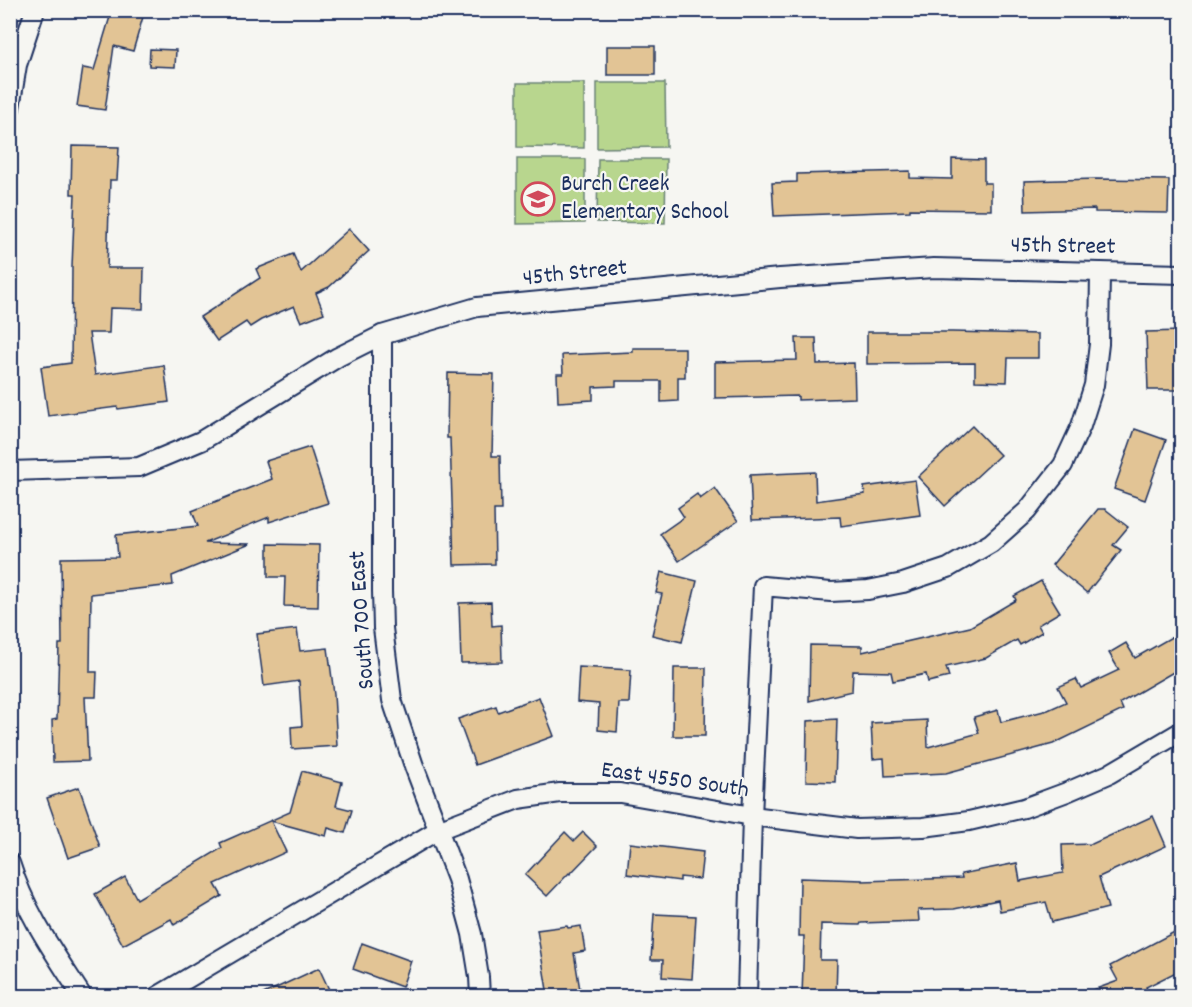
<svg xmlns="http://www.w3.org/2000/svg" width="1192" height="1007" font-family="Dekko,sans-serif">
  <style>
    .green { fill: #b8d68e; stroke: #6a8276; stroke-width: 1.5 }
    .building { fill: #e2c495; stroke: #1b2f5e; stroke-width: 1.5 }
    .lines { fill: none; stroke-linecap: round; stroke-linejoin: round }
    .minor-casing { stroke: #1b2f5e; stroke-width: 22 }
    .minor { stroke: #f6f6f2; stroke-width: 18 }
    .labels { text-anchor: middle; dominant-baseline: central; stroke-width: 4.5; stroke-linejoin: round; paint-order: stroke }
    .poi-label { font-size: 24px; fill: #1b2f5e; stroke: #f6f6f2; text-anchor: start }
    .street-label { font-size: 24px; fill: #1b2f5e; stroke: #f6f6f2 }
  </style>
  <rect width="100%" height="100%" fill="#f6f6f2"/>
  <filter id="ink" filterUnits="userSpaceOnUse"><feTurbulence type="fractalNoise" baseFrequency=".0167" numOctaves="2"/><feDisplacementMap in="SourceGraphic" scale="12" xChannelSelector="R" yChannelSelector="G"/><feConvolveMatrix kernelMatrix="1 2 1 2 8 2 1 2 1" color-interpolation-filters="sRGB"/></filter>
  <g filter="url(#ink)">
    <g class="green">
      <polygon points="517,83 584,83 584,148 517,147"/>
      <polygon points="597,83 665,83 666,147 597,148"/>
      <polygon points="517,159 585,159 585,223 517,224"/>
      <polygon points="598,159 666,159 665,223 597,222"/>
    </g>
    <g class="building">
      <polygon points="112,10 145,10 133,51 114,46 105,110 77,106 83,68 94,70"/>
      <rect x="607" y="46" width="48" height="29"/>
      <polygon points="150,49 176,50 175,67 149,66"/>
      <polygon points="72,146 119,147 117,180 110,180 107,268 144,268 143,309 110,308 109,333 89,333 95,375 164,365 169,402 118,409 117,407 48,416 41,367 71,363 72,267 75,194 71,194"/>
      <polygon points="952,159 984,160 984,183 991,183 991,210 910,209 910,211 774,216 772,183 797,182 797,174 910,171 910,178 952,179"/>
      <polygon points="1096,179 1169,180 1168,213 1095,212 1095,209 1025,211 1024,181"/>
      <polygon points="349,229 369,251 329,287 316,293 324,313 301,322 294,306 261,320 250,327 246,322 217,341 200,317 260,278 256,269 293,254 301,272"/>
      <polygon points="1182,331 1182,390 1148,390 1146,332"/>
      <polygon points="867,332 952,332 1038,334 1038,358 1008,358 1007,382 975,381 975,363 867,364"/>
      <polygon points="796,338 816,338 817,364 854,363 855,398 798,400 798,396 715,398 715,362 797,360"/>
      <polygon points="633,348 685,348 685,377 678,377 678,401 661,402 661,381 616,381 616,386 593,387 593,400 558,402 557,374 563,374 562,355 633,352"/>
      <polygon points="448,373 494,374 492,456 500,456 501,510 494,510 495,564 454,565 450,438 447,438"/>
      <polygon points="972,426 1000,455 945,506 918,477"/>
      <polygon points="1135,429 1166,440 1145,500 1114,489"/>
      <polygon points="310,447 328,503 269,522 269,517 205,543 250,544 172,576 173,585 91,594 90,672 97,672 96,697 85,697 88,761 53,762 52,720 57,719 59,644 62,644 61,558 118,557 116,535 198,526 192,511 272,479 266,461"/>
      <polygon points="815,472 816,501 865,494 864,487 915,480 920,515 841,526 840,517 752,520 750,475"/>
      <polygon points="715,488 738,521 679,561 660,534 684,517 678,508 697,494 700,499"/>
      <polygon points="1098,509 1105,509 1128,527 1113,545 1121,550 1087,593 1052,565"/>
      <polygon points="268,544 319,545 318,607 284,606 285,577 268,577"/>
      <polygon points="661,572 697,581 682,642 652,635 662,594 656,593"/>
      <polygon points="1041,581 1060,612 1038,625 1042,632 1020,645 1017,640 986,658 946,667 949,677 928,682 926,674 893,681 891,672 853,671 852,691 809,701 810,645 862,646 862,652 970,627 1016,600 1014,596"/>
      <polygon points="491,602 492,626 501,625 502,662 461,663 459,603"/>
      <polygon points="297,629 300,651 328,648 334,694 337,746 292,749 291,727 302,726 299,681 264,686 257,634"/>
      <polygon points="1182,631 1182,667 1120,703 1123,710 1053,744 946,773 885,776 884,758 873,759 871,723 927,720 928,747 979,733 974,717 998,710 1001,722 1048,710 1066,702 1058,687 1076,679 1081,688 1119,670 1109,653 1126,643 1135,658"/>
      <polygon points="579,667 631,670 629,703 619,703 617,732 598,730 599,704 577,702"/>
      <polygon points="674,668 706,668 705,736 673,736"/>
      <polygon points="539,697 554,736 475,765 458,719 496,706 498,712"/>
      <polygon points="837,719 835,782 806,781 807,721"/>
      <polygon points="302,771 342,782 336,806 352,810 345,833 328,828 326,836 271,821 286,852 215,884 222,896 174,925 171,919 123,945 95,894 125,877 137,899 222,848 220,843 290,812"/>
      <polygon points="79,787 100,847 68,858 47,798"/>
      <polygon points="1153,816 1166,846 1099,877 1108,908 1052,922 1046,902 1000,911 998,900 954,909 918,910 919,921 861,923 860,925 821,924 820,960 837,960 836,996 802,996 804,936 799,936 800,878 862,880 862,881 962,878 961,874 1017,863 1020,881 1063,873 1062,845 1092,844"/>
      <polygon points="565,832 574,841 583,832 597,846 570,874 569,873 547,896 525,875"/>
      <polygon points="630,843 703,852 700,879 680,877 680,881 627,874"/>
      <polygon points="654,914 696,916 692,979 662,977 663,960 651,960"/>
      <polygon points="567,926 568,928 581,926 585,951 574,953 581,996 548,996 537,930"/>
      <polygon points="1182,928 1182,969 1146,987 1151,996 1083,996 1082,994 1118,981 1110,966"/>
      <polygon points="362,943 411,961 402,987 353,969"/>
      <polygon points="319,968 332,996 259,996"/>
    </g>
    <g class="lines">
      <g class="minor-casing">
        <g id="minor">
          <polyline points="10,108 17,65 35,10"/>
          <polyline points="382,335 382,591 383,628 392,700 414,766 457,879 472,934 479,977 480,996"/>
          <polyline points="10,471 139,467 201,441 338,357 382,335 477,307 780,278 934,268 1182,274"/>
          <path d="M10,863C25,912 55,954 82,996"/>
          <polyline points="158,996 438,830 518,799 560,793 620,793 752,816 857,829 923,827 969,821 1024,808 1067,792 1109,774 1182,731"/>
          <polyline points="747,996 752,816 763,586 831,592 868,590 903,583 948,568 991,543 1027,511 1063,465 1081,426 1094,385 1099,344 1100,272"/>
        </g>
      </g>
      <use href="#minor" class="minor"/>
    </g>
  </g>
  <defs>
    <g id="school-ring" transform="scale(1.725)"><circle r="9.5" fill="#f6f6f2" stroke="#d1495b" stroke-width="1.5"/><path d="M0-5L7-2L0 1L-7-2ZM-4 1L0 2.5L4 1V4Q0 6-4 4Z" fill="#d1495b"/></g>
  </defs>
  <g fill-rule="evenodd">
    <use href="#school-ring" x="538" y="199"/>
  </g>
  <g class="labels">
    <g class="poi-label">
      <text x="561" y="185">Burch Creek<tspan x="561" dy="28">Elementary School</tspan></text>
    </g>
    <g class="street-label">
      <text transform="translate(1063 247) rotate(1)">45th Street</text>
      <text transform="translate(575 274) rotate(-6)">45th Street</text>
      <text transform="translate(363 620) rotate(-94)">South 700 East</text>
      <text transform="translate(675 781) rotate(8)">East 4550 South</text>
    </g>
  </g>
  <rect width="1192" height="1007" fill="none" stroke="#f6f6f2" stroke-width="36"/>
  <rect x="18" y="18" width="1156" height="971" fill="none" stroke="#1b2f5e" stroke-width="2" filter="url(#ink)"/>
</svg>
